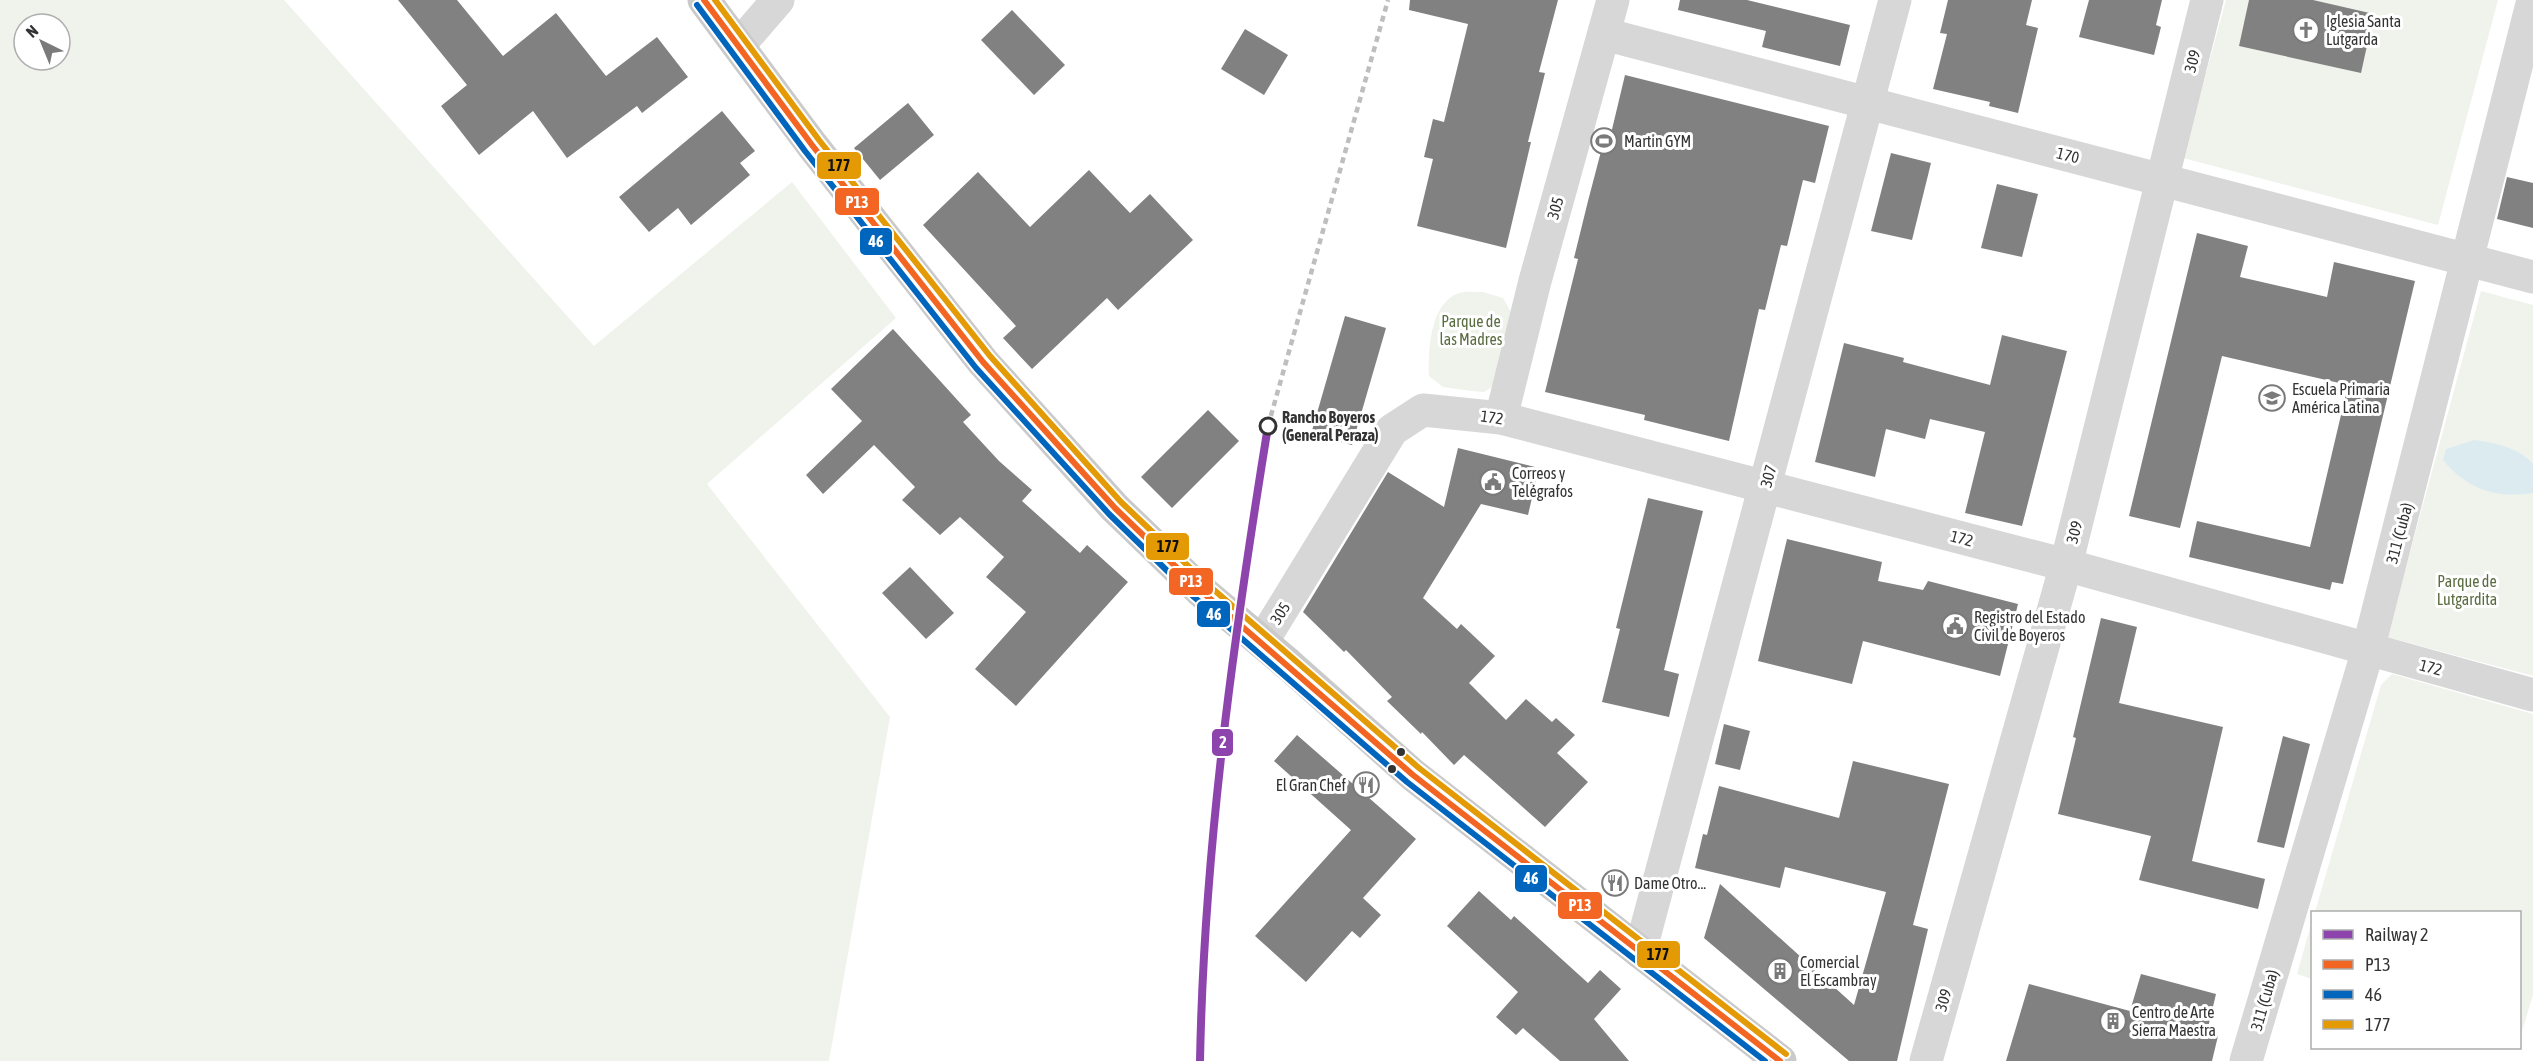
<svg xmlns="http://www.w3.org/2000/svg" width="2533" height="1061" font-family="'Asap Condensed',sans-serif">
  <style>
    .green { fill: #f0f3ec; fill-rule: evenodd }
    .water { fill: #dcebf0 }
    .building { fill: #818181 }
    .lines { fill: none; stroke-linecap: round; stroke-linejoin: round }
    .minor { stroke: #d7d7d7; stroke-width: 33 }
    .major { stroke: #cacaca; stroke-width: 33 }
    .rail { stroke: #bebebe; stroke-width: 4.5; stroke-dasharray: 6 4.5; stroke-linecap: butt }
    .bus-1-casing { stroke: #fff; stroke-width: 10 }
    .bus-2-casing { stroke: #fff; stroke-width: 10 }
    .bus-3-casing { stroke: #fff; stroke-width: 10 }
    .bus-1 { stroke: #f26522; stroke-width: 6 }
    .bus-2 { stroke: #0065bd; stroke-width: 6 }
    .bus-3 { stroke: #e39a05; stroke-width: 6 }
    .rail-1-casing { stroke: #fff; stroke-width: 12 }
    .rail-1 { stroke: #8e44ad; stroke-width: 8 }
    .stop-dot { fill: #fff; stroke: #333; stroke-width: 3 }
    .bus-dot { fill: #333; stroke: #fff; stroke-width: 2 }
    .labels { text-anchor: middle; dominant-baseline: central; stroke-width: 6; stroke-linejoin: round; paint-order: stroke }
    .poi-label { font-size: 16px; fill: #333; stroke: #fff; text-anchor: start }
    .street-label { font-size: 16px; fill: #333; stroke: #fff }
    .park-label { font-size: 16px; fill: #5b6d41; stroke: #fff }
    .stop-label { font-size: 16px; font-weight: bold; fill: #333; stroke: #fff; text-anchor: start }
    .line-badge { stroke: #fff; stroke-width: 2 }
    .badge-label { font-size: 16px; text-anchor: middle; font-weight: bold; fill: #fff }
    .pale-badge-label { font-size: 16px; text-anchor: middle; font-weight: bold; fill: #111 }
  </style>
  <rect width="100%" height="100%" fill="#fff"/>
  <g class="green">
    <path d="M0,0H284L594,346L792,182L896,318L707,484L890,717L829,1061H0ZM24,24H60V60H24Z"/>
    <polygon points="2226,0 2498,0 2438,225 2183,158"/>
    <polygon points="2481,291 2533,305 2533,676 2387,637"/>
    <path d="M1483,292L1503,298L1512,314L1497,384L1484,392L1471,391L1443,387L1429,376C1428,350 1430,303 1459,293C1466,291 1475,292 1483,292Z"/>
    <polygon points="2392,674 2533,714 2533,995 2520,1038 2520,912 2315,912 2381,685"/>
    <polygon points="2312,921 2312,979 2297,974"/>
  </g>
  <path class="water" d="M2474,440C2495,443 2518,447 2533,464V493C2496,499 2467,489 2443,460L2446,449Z"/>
  <g class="building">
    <polygon points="398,0 457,0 503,56 556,13 606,76 657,37 688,77 642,113 637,106 567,158 533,111 479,155 441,106 467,85"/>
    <polygon points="1410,0 1558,0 1539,72 1545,73 1528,142 1531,142 1506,248 1417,226 1433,159 1424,157 1433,119 1444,122 1468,24 1409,10"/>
    <polygon points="1680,0 1747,0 1850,25 1840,66 1762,47 1766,31 1678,10"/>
    <polygon points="1948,0 2032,0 2026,25 2038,28 2018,113 1989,106 1990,102 1933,89 1947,34 1940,33"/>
    <polygon points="2089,0 2162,0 2156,25 2161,27 2154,55 2079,37"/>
    <polygon points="2249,0 2313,0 2374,14 2361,73 2239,46"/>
    <polygon points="1012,10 1065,65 1034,95 981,40"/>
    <polygon points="1245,29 1288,55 1264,95 1221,69"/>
    <polygon points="1625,75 1829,126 1815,183 1803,180 1787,246 1781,245 1765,310 1759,309 1729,441 1644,420 1645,415 1545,392 1578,259 1574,258 1588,201 1604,140 1609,142"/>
    <polygon points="908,103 934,135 880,180 854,148"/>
    <polygon points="722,111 755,151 740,163 750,175 691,225 678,208 649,232 619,197"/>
    <polygon points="1891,153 1931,163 1912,240 1871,231"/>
    <polygon points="1089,170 1130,213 1150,194 1193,240 1118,310 1107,298 1032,369 1003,338 1016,326 923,225 978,172 1030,227"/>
    <polygon points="2507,177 2533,183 2533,228 2497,219"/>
    <polygon points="1997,184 2038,194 2022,257 1981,248"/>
    <polygon points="2197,233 2248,246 2240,277 2327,297 2334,262 2415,281 2343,584 2332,582 2330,590 2189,557 2197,521 2310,547 2348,385 2222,356 2180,528 2129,516"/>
    <polygon points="1345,316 1386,328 1352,445 1311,434"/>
    <polygon points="893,329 971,415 963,422 999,461 1032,490 1022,501 1080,553 1087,545 1128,582 1016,706 975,669 1026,612 986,577 1004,557 960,517 940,535 902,500 915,487 874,445 823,494 806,475 862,421 831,389"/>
    <polygon points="2002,335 2067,351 2022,526 1965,513 1985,432 1930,419 1925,439 1886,429 1875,477 1815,462 1844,343 1904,358 1903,362 1990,385"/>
    <polygon points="1208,410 1239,441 1172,508 1141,477"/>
    <polygon points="1458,448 1539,468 1528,515 1481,504 1423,598 1457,629 1461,624 1495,656 1469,683 1506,720 1526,699 1552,722 1556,718 1575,735 1557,753 1588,782 1545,827 1464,755 1454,765 1422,732 1421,734 1387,701 1392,697 1346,650 1344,652 1303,612 1388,472 1444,507"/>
    <polygon points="1648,498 1703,511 1664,670 1679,674 1669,717 1602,702 1620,629 1616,628"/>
    <polygon points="1787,539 1882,562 1878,581 1923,590 1928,581 2018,604 2000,676 1863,641 1852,684 1758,661"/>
    <polygon points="910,567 954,613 926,639 882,593"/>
    <polygon points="2101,618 2137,627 2119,703 2223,727 2192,861 2265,879 2258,909 2139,880 2151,836 2058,814 2076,738 2073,737"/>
    <polygon points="1724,724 1750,731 1740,770 1715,764"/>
    <polygon points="1297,735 1416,839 1363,898 1381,915 1360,938 1352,931 1306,982 1255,936 1351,830 1274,761"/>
    <polygon points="2283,736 2310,744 2284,848 2257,842"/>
    <polygon points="1853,761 1949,784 1913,925 1928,929 1897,1061 1849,1061 1704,938 1720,884 1854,1005 1886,892 1785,867 1780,888 1695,868 1703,834 1707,835 1719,786 1839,818"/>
    <polygon points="1479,891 1511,920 1514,916 1588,983 1600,970 1621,989 1594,1019 1629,1061 1560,1061 1523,1028 1516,1035 1496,1017 1518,992 1447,926"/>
    <polygon points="2141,974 2216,994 2207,1032 2218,1036 2212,1061 2006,1061 2029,984 2130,1011"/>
  </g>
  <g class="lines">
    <g class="minor">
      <polyline points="1604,34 2533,277"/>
      <polyline points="739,45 778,0"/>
      <polyline points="1501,418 1535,281 1613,0"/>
      <polyline points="1262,642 1392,430 1423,410 1501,418 2066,565 2533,695"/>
      <polyline points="1640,952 1895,0"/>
      <polyline points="1926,1061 2066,565 2207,0"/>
      <polyline points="2246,1061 2368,650 2533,0"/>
    </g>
    <polyline class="major" points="704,0 812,145 983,362 1115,508 1200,590 1288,664 1413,775 1780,1061"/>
    <polyline class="rail" points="1268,426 1388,0"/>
    <g class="bus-1-casing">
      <polyline id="bus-1" points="704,0 812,145 983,362 1115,508 1200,590 1413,775 1780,1061"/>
    </g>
    <g class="bus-2-casing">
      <polyline id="bus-2" points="697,5 805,151 976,368 1109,514 1194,597 1407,782 1765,1061"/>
    </g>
    <g class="bus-3-casing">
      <polyline id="bus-3" points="715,0 819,140 990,356 1121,502 1206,583 1419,768 1786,1054"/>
    </g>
    <use href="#bus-1" class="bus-1"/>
    <use href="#bus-2" class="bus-2"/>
    <use href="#bus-3" class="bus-3"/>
    <g class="rail-1-casing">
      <path id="rail-1" d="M1200,1061C1204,848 1234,636 1268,426"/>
    </g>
    <use href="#rail-1" class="rail-1"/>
  </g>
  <defs>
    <g id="church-ring" transform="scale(1.35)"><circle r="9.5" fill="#fff" stroke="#7a7a7a" stroke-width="1.5"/><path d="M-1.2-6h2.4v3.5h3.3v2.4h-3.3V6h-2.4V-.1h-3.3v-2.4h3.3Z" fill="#7a7a7a"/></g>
    <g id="stadium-ring" transform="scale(1.35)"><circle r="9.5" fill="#fff" stroke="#7a7a7a" stroke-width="1.5"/><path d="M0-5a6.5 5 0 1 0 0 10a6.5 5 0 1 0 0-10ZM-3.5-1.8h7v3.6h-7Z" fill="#7a7a7a"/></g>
    <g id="school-ring" transform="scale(1.35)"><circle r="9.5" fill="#fff" stroke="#7a7a7a" stroke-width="1.5"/><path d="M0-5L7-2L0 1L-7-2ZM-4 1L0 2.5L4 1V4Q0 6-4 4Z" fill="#7a7a7a"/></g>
    <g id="civic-ring" transform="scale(1.35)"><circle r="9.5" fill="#fff" stroke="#7a7a7a" stroke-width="1.5"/><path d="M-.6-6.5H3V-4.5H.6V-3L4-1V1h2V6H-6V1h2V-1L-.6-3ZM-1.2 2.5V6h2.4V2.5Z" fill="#7a7a7a"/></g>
    <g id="restaurant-ring" transform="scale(1.35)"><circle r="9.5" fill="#fff" stroke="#7a7a7a" stroke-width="1.5"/><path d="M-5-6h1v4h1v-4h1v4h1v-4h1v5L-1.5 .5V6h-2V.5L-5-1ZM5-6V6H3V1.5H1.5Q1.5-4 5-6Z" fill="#7a7a7a"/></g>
    <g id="building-ring" transform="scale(1.35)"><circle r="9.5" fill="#fff" stroke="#7a7a7a" stroke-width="1.5"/><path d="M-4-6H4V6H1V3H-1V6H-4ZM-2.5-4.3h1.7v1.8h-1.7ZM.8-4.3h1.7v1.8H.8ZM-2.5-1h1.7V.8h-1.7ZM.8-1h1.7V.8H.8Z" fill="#7a7a7a"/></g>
  </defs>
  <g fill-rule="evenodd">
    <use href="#church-ring" x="2306" y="30"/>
    <use href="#stadium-ring" x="1604" y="141"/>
    <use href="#school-ring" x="2272" y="398"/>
    <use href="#civic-ring" x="1493" y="482"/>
    <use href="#civic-ring" x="1955" y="626"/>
    <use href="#restaurant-ring" x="1366" y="785"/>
    <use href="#restaurant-ring" x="1615" y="883"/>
    <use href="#building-ring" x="1780" y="971"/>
    <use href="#building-ring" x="2113" y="1021"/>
  </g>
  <circle class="stop-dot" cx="1268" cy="426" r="8"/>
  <g class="bus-dot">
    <circle cx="1401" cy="752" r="5"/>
    <circle cx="1392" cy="769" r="5"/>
  </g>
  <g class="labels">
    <g class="poi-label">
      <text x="2326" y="21">Iglesia Santa<tspan x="2326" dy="18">Lutgarda</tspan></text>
      <text x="1624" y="141">Martin GYM</text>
      <text x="2292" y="389">Escuela Primaria<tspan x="2292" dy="18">América Latina</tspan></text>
      <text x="1512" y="473">Correos y<tspan x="1512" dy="18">Telégrafos</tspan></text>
      <text x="1974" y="617">Registro del Estado<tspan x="1974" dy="18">Civil de Boyeros</tspan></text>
      <text x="1346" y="785" text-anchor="end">El Gran Chef</text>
      <text x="1634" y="883">Dame Otro...</text>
      <text x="1800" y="962">Comercial<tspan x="1800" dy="18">El Escambray</tspan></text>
      <text x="2132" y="1012">Centro de Arte<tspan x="2132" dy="18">Sierra Maestra</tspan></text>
    </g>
    <g class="street-label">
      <text transform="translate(2192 61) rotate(-76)">309</text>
      <text transform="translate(2068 155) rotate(14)">170</text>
      <text transform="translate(1555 208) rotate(-74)">305</text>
      <text transform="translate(1492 417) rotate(8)">172</text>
      <text transform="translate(1768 476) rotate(-75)">307</text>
      <text transform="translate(2074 532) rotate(-76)">309</text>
      <text transform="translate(2399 533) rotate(-75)">311 (Cuba)</text>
      <text transform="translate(1962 538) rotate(15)">172</text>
      <text transform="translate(1280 613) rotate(-58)">305</text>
      <text transform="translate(2431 667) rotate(15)">172</text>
      <text transform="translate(1943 1000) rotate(-74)">309</text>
      <text transform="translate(2264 1000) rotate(-74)">311 (Cuba)</text>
    </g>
    <g class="park-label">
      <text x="1471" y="321">Parque de<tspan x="1471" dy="18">las Madres</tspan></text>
      <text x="2467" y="581">Parque de<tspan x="2467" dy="18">Lutgardita</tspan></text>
    </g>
    <g class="stop-label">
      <text x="1282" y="417">Rancho Boyeros<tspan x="1282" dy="18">(General Peraza)</tspan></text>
    </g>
  </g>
  <g class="line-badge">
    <rect x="816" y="151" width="46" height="29" rx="6" fill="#e39a05"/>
    <rect x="834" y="187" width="46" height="29" rx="6" fill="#f26522"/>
    <rect x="859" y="227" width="34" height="29" rx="6" fill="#0065bd"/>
    <rect x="1145" y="532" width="45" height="29" rx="6" fill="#e39a05"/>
    <rect x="1168" y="567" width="46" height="29" rx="6" fill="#f26522"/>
    <rect x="1196" y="600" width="35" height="28" rx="6" fill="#0065bd"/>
    <rect x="1211" y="728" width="23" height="29" rx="6" fill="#8e44ad"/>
    <rect x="1514" y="864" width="34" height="29" rx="6" fill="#0065bd"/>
    <rect x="1557" y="891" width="46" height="29" rx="6" fill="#f26522"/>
    <rect x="1636" y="940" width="45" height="29" rx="6" fill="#e39a05"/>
  </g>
  <g class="badge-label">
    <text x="857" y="208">P13</text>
    <text x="876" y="247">46</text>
    <text x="1191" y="587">P13</text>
    <text x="1214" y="620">46</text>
    <text x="1223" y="748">2</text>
    <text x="1531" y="884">46</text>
    <text x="1580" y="911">P13</text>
  </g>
  <g class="pale-badge-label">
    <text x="839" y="171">177</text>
    <text x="1168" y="552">177</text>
    <text x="1658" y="960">177</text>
  </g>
  <rect x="2311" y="911" width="210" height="138" fill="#ffffff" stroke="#adadad" stroke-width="1.5"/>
  <rect x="2323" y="930" width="30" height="9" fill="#8e44ad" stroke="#adadad" stroke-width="1.5"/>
  <text x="2365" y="941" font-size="18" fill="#333333">Railway 2</text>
  <rect x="2323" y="960" width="30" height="9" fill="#f26522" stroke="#adadad" stroke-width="1.5"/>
  <text x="2365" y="971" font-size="18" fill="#333333">P13</text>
  <rect x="2323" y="990" width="30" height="9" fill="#0065bd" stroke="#adadad" stroke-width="1.5"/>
  <text x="2365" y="1001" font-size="18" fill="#333333">46</text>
  <rect x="2323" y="1020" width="30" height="9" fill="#e39a05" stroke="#adadad" stroke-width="1.5"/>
  <text x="2365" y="1031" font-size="18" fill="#333333">177</text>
  <g transform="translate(42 42) rotate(317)"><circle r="28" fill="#ffffff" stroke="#adadad" stroke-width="1.5"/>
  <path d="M0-4.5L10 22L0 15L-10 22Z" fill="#7a7a7a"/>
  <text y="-9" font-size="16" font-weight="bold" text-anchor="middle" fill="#333333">N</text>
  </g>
</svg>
